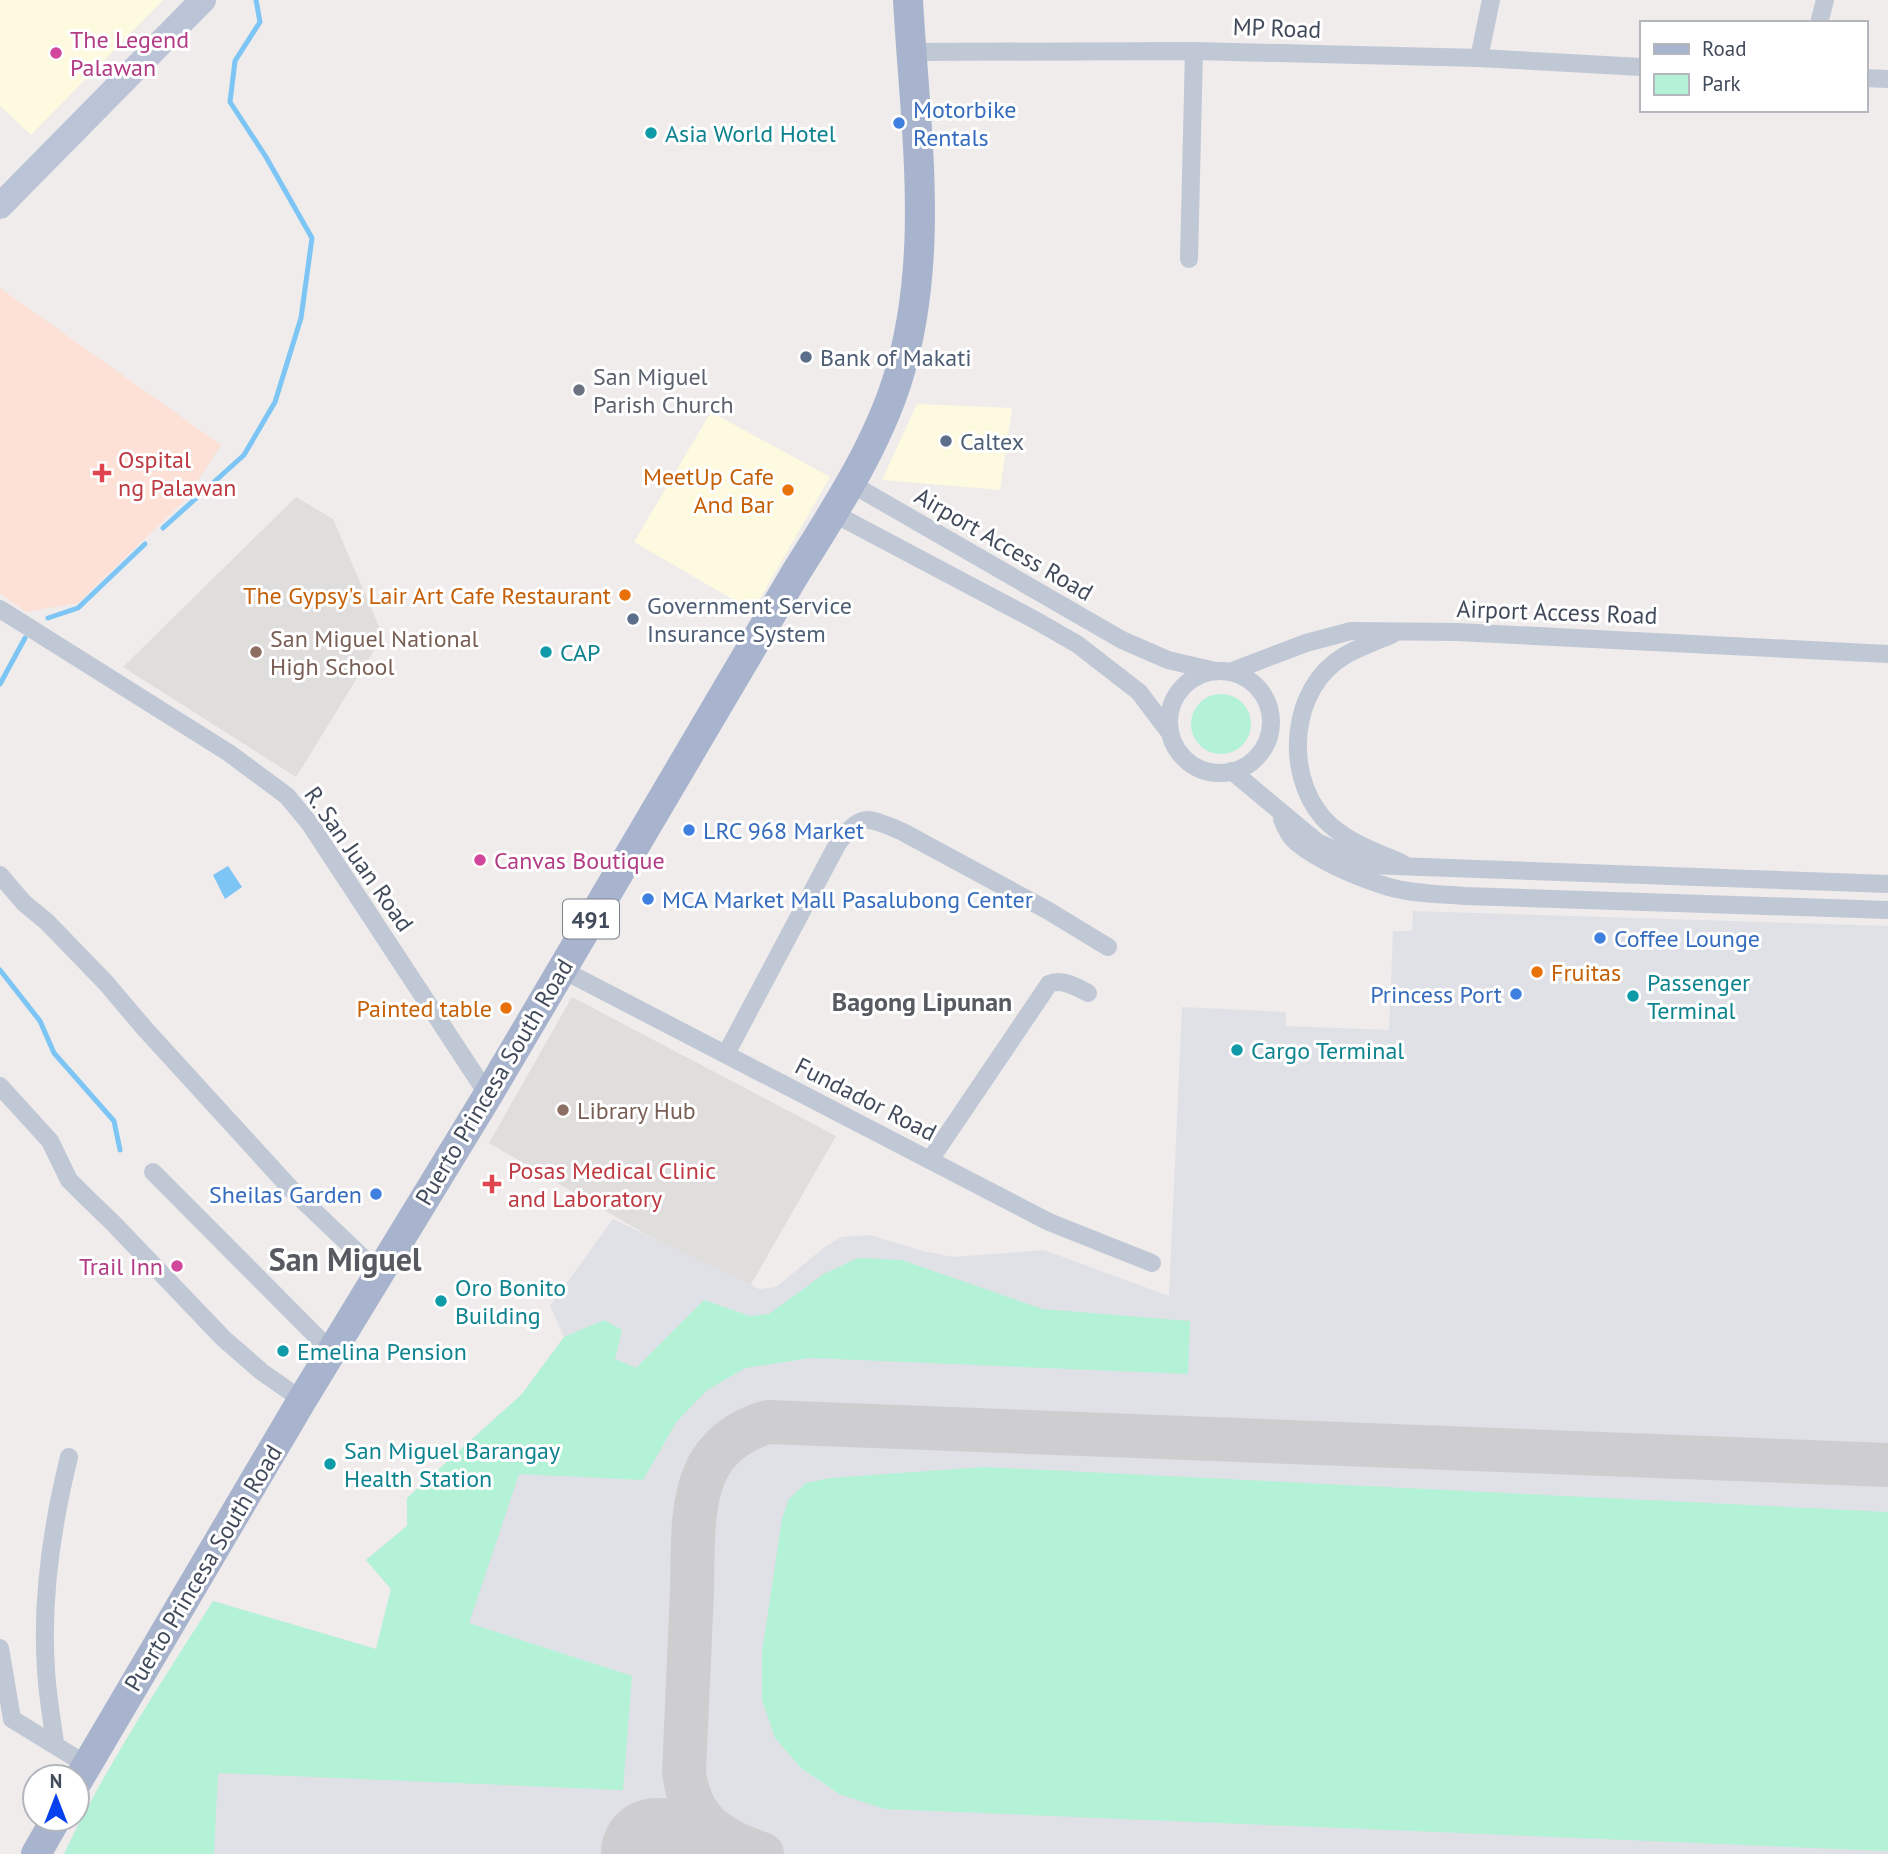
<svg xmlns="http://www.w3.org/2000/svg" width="1888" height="1854" font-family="'PT Sans',sans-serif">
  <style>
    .commercial { fill: #fdfae0 }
    .education { fill: #e0dddd }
    .medical { fill: #fde1d7 }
    .airport { fill: #e0e1e7 }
    .green { fill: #b3f2d7 }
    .water { fill: #7cc5f4 }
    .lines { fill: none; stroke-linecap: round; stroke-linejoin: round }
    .stream { stroke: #7cc5f4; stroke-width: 5 }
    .taxiway { stroke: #ceced1; stroke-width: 44 }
    .runway { stroke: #ceced1; stroke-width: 110 }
    .minor { stroke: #c0c7d5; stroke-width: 18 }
    .secondary { stroke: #bbc4d7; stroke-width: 26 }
    .primary { stroke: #a8b4ce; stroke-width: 30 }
    .hotel-dot { fill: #d1479c; stroke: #fff; stroke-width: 2.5 }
    .shop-dot { fill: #3f7fe0; stroke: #fff; stroke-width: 2.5 }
    .culture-dot { fill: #0f9aa8; stroke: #fff; stroke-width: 2.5 }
    .service-dot { fill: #5c6f8a; stroke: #fff; stroke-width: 2.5 }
    .worship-dot { fill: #6b7280; stroke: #fff; stroke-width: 2.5 }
    .health-dot { fill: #e0444e; stroke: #fff; stroke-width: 2.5 }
    .food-dot { fill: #e8710a; stroke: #fff; stroke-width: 2.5 }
    .education-dot { fill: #8d6e63; stroke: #fff; stroke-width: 2.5 }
    .labels { text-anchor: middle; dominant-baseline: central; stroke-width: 6; stroke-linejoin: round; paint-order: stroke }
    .shield { fill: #fff; stroke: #7b818c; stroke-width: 2 }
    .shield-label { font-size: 23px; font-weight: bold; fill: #424b5b }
    .street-label { font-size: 24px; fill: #424b5b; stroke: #fff }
    .hotel-label { font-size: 24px; fill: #b23c85; stroke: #fff; text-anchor: start }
    .shop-label { font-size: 24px; fill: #366cbe; stroke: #fff; text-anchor: start }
    .culture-label { font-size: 24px; fill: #0d838f; stroke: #fff; text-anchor: start }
    .service-label { font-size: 24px; fill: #4e5e75; stroke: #fff; text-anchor: start }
    .worship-label { font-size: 24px; fill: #5b616d; stroke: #fff; text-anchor: start }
    .health-label { font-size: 24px; fill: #be3a42; stroke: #fff; text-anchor: start }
    .food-label { font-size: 24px; fill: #c56008; stroke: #fff; text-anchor: end }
    .education-label { font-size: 24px; fill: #785e54; stroke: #fff; text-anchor: start }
    .neighbourhood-label { font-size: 26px; font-weight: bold; fill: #585a61; stroke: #fff }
    .district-label { font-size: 32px; font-weight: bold; fill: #585a61; stroke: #fff }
  </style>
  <rect width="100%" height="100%" fill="#efeceb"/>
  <g class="commercial">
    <polygon points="0,0 163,0 31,135 0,106"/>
    <polygon points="917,404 1012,408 1000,490 882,480"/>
    <polygon points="711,412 830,477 753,611 634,542"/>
  </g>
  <g class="education">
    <polygon points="296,497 333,519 383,636 296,777 123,667"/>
    <polygon points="572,997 836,1136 750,1286 647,1235 489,1143"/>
  </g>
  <polygon class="medical" points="0,288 221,445 185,500 78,603 26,612 0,594"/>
  <polygon class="airport" points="1413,911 1888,926 1888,1854 64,1854 78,1824 107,1775 213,1601 376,1649 391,1589 366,1560 407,1526 407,1498 522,1394 564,1337 550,1306 613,1219 759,1289 776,1287 826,1246 842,1237 870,1235 923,1251 953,1257 1044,1250 1169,1296 1182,1007 1286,1012 1286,1026 1389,1030 1393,931 1412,931"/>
  <g class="green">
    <circle cx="1221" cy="724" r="30"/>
    <path d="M858,1258L902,1260L1042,1309L1190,1321L1188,1374L810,1358L745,1368L706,1391L677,1421L643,1480L519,1474L469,1623L632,1676L623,1790L218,1773L214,1854H64C106,1766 161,1683 213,1601L376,1649L391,1589L366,1560L407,1526V1498L522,1394L564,1337L604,1320L622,1330L615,1359L636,1368L704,1300L750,1316L769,1314L824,1274Z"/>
    <polygon points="984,1467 1888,1512 1888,1851 885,1809 839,1794 801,1768 775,1738 762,1700 762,1652 782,1519 789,1499 806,1483 830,1478"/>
  </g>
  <polygon class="water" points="228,866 242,887 225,899 213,875"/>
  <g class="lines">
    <g class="stream">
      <polyline points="163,528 244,455 275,402 301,318 312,238 266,157 230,102 235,61 260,22 256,0"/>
      <polyline points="48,618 78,608 145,544"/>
      <polyline points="0,684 25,638"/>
      <polyline points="0,970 40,1021 54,1053 114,1121 120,1150"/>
    </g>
    <path class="taxiway" d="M762,1854C718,1839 690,1822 684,1772C687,1712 689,1651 692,1591C693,1554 690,1503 707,1469C719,1445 742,1429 768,1422L1888,1465"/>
    <polyline class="runway" points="656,1853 686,1854"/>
    <g class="minor">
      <polyline points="1819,23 1825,0"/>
      <polyline points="911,52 1194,51 1479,58 1641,67"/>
      <polyline points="1479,58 1491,0"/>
      <polyline points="1865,78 1888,79"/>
      <polyline points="1189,259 1194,51"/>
      <polyline points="850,483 1122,640 1168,660 1215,671"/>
      <polyline points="833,513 1035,620 1077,644 1139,692 1170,733"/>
      <polyline points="0,609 229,753 287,796 310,824 488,1095"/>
      <path d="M1393,634C1377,641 1359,647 1344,656C1290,688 1284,773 1323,818C1344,841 1374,851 1402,863"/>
      <circle cx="1220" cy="722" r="51"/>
      <polyline points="1230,672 1306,643 1351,631 1458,632 1888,654"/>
      <polyline points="1232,771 1317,842 1368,865 1888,884"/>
      <path d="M1282,819C1285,827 1289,836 1296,842C1318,861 1361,879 1389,887C1414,894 1440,894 1465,896L1888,910"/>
      <polyline points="0,875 24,903 47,922 106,983 145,1029 293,1191 380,1274"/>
      <polyline points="561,969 1049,1222 1152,1263"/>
      <path d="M726,1054L838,843C863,812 866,817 901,831L1047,910L1108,947"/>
      <polyline points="0,1086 50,1141 69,1180 83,1194 113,1223 224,1339 262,1372 302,1400"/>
      <path d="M930,1160L1049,984C1062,978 1076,987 1088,993"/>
      <polyline points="153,1172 332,1352"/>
      <polyline points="0,1648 12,1719 87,1765"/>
      <path d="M55,1744C52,1719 47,1694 46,1669C41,1598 52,1526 69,1457"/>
    </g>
    <polyline class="secondary" points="0,206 203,0"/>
    <g class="primary">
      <path d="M77,1782L302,1400L488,1095L795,574C833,513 875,450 897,381C936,258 915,127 908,0"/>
      <polyline points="36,1854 56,1819"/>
    </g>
  </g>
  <g class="hotel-dot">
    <circle cx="56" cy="53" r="7"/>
    <circle cx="480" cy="860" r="7"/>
    <circle cx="177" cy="1266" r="7"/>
  </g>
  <g class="shop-dot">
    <circle cx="899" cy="123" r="7"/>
    <circle cx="689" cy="830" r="7"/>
    <circle cx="648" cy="899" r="7"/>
    <circle cx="1600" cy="938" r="7"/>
    <circle cx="1516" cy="994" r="7"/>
    <circle cx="376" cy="1194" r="7"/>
  </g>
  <g class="culture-dot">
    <circle cx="651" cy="133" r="7"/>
    <circle cx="546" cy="652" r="7"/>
    <circle cx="1633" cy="996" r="7"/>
    <circle cx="1237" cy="1050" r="7"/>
    <circle cx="441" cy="1301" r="7"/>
    <circle cx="283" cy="1351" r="7"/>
    <circle cx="330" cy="1464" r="7"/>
  </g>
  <g class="service-dot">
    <circle cx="806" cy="357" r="7"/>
    <circle cx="946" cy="441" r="7"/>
    <circle cx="633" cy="619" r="7"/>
  </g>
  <circle class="worship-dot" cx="579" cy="390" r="7"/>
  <g class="health-dot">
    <path d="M98.5 462.5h7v7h7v7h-7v7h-7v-7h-7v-7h7z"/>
    <path d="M488.5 1173.5h7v7h7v7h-7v7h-7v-7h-7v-7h7z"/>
  </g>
  <g class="food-dot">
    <circle cx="788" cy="490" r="7"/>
    <circle cx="625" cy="595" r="7"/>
    <circle cx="1537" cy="972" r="7"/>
    <circle cx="506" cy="1008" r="7"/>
  </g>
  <g class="education-dot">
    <circle cx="256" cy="652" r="7"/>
    <circle cx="563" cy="1110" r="7"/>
  </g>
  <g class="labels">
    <rect class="shield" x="563" y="899.5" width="56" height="39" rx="5"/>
    <g class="shield-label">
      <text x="591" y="919">491</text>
    </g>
    <g class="street-label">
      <text transform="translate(1277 28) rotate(2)">MP Road</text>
      <text transform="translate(1004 544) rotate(30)">Airport Access Road</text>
      <text transform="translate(1557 612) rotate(2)">Airport Access Road</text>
      <text transform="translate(359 859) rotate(55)">R. San Juan Road</text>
      <text transform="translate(494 1082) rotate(-59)">Puerto Princesa South Road</text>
      <text transform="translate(866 1099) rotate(27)">Fundador Road</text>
      <text transform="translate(203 1568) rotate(-59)">Puerto Princesa South Road</text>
    </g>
    <g class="hotel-label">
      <text x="70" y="39">The Legend<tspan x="70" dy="28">Palawan</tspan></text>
      <text x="494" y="860">Canvas Boutique</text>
      <text x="163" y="1266" text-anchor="end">Trail Inn</text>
    </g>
    <g class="shop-label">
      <text x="913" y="109">Motorbike<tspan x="913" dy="28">Rentals</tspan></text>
      <text x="703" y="830">LRC 968 Market</text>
      <text x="662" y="899">MCA Market Mall Pasalubong Center</text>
      <text x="1614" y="938">Coffee Lounge</text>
      <text x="1502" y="994" text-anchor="end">Princess Port</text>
      <text x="362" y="1194" text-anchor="end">Sheilas Garden</text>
    </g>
    <g class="culture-label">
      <text x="665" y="133">Asia World Hotel</text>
      <text x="560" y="652">CAP</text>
      <text x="1647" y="982">Passenger<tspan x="1647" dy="28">Terminal</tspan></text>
      <text x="1251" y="1050">Cargo Terminal</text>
      <text x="455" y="1287">Oro Bonito<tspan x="455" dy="28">Building</tspan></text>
      <text x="297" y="1351">Emelina Pension</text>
      <text x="344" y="1450">San Miguel Barangay<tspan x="344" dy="28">Health Station</tspan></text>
    </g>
    <g class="service-label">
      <text x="820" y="357">Bank of Makati</text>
      <text x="960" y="441">Caltex</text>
      <text x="647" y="605">Government Service<tspan x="647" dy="28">Insurance System</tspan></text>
    </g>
    <g class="worship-label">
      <text x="593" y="376">San Miguel<tspan x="593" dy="28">Parish Church</tspan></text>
    </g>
    <g class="health-label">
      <text x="118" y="459">Ospital<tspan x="118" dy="28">ng Palawan</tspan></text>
      <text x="508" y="1170">Posas Medical Clinic<tspan x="508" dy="28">and Laboratory</tspan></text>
    </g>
    <g class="food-label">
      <text x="774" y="476">MeetUp Cafe<tspan x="774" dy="28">And Bar</tspan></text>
      <text x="611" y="595">The Gypsy's Lair Art Cafe Restaurant</text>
      <text x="1551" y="972" text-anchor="start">Fruitas</text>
      <text x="492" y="1008">Painted table</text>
    </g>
    <g class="education-label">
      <text x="270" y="638">San Miguel National<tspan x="270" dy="28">High School</tspan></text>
      <text x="577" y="1110">Library Hub</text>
    </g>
    <g class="neighbourhood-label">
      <text x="922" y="1001">Bagong Lipunan</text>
    </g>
    <g class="district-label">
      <text x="345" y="1259">San Miguel</text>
    </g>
  </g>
  <rect x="1640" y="21" width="228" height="91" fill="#ffffff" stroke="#b3b7bd" stroke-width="2"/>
  <rect x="1654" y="44" width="35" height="10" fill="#a8b4ce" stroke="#b3b7bd" stroke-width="2"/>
  <text x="1702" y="56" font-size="21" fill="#424b5b">Road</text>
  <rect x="1654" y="74" width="35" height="21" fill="#b3f2d7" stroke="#b3b7bd" stroke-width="2"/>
  <text x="1702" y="91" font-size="21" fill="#424b5b">Park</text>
  <g transform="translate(56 1798)"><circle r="33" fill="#ffffff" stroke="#b3b7bd" stroke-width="2"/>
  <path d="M0-5L12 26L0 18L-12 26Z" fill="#0741ed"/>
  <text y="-10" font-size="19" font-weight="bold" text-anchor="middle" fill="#424b5b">N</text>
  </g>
</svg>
